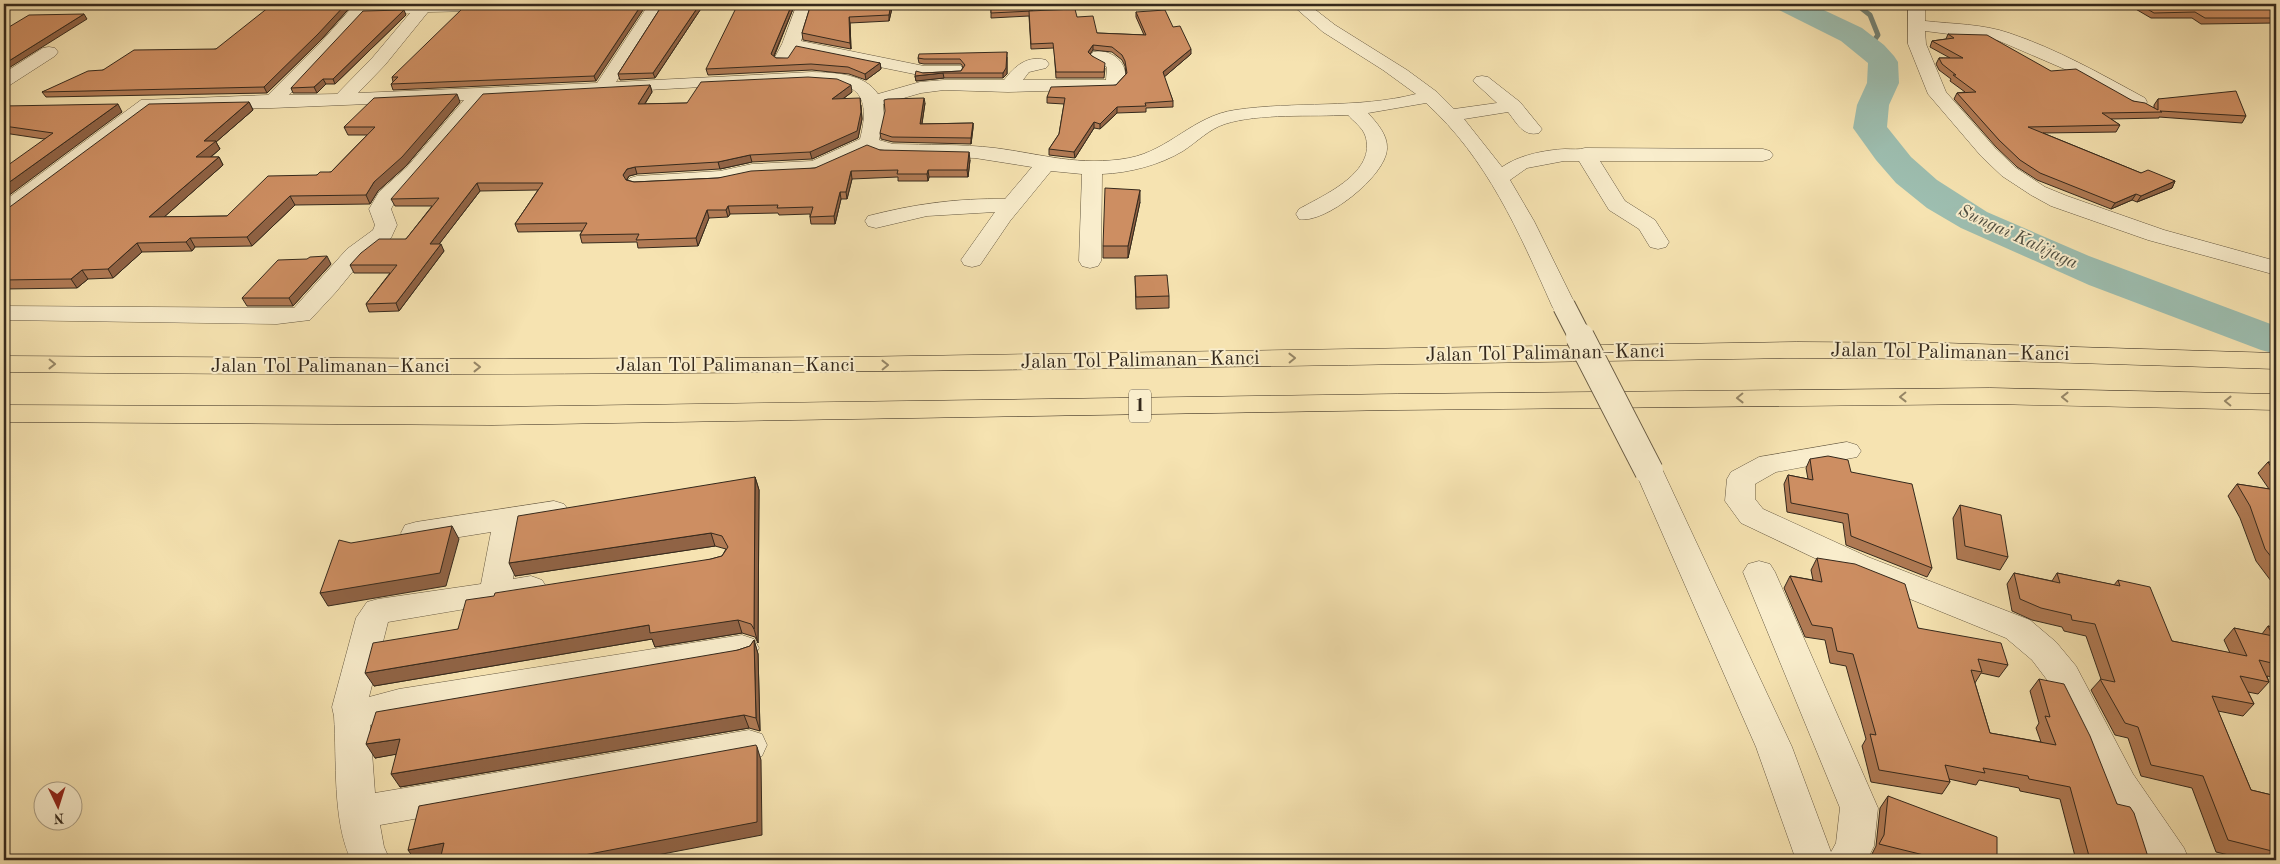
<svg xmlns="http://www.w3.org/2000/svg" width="2280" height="864" font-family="'Old Standard TT',serif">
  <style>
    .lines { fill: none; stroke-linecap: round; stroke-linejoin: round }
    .stream { stroke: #738275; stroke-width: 5 }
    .river { fill: #9dbeb0; fill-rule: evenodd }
    .minor-casing { stroke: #655841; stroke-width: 1 }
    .highway-casing { stroke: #35291c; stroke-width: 1 }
    .minor { fill: #f9edcc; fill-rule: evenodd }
    .highway { fill: #f6e3b1; fill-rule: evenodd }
    .minor-bridge-far1-casing { stroke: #655841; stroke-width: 24; stroke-linecap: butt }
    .minor-bridge-casing { stroke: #655841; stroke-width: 30; stroke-linecap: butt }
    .minor-bridge-far1 { stroke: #f9edcc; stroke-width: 22 }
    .minor-bridge { stroke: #f9edcc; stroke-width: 28 }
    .wall { fill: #b07a54; stroke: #35291c }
    .shaded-wall { fill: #906345; stroke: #35291c }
    .building { fill: #cd8e62; stroke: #35291c }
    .oneway { stroke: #968666 }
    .labels { text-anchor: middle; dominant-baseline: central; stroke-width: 4; stroke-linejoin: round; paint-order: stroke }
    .far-water-label { font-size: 18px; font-style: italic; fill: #4f4e41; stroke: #f9edcc }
    .shield { fill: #f9edcc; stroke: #706451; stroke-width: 1 }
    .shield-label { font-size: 19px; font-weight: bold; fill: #35291c }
    .street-label { font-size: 20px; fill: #35291c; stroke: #f9edcc }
  </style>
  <rect width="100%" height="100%" fill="#f6e3b1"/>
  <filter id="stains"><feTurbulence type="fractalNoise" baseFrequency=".004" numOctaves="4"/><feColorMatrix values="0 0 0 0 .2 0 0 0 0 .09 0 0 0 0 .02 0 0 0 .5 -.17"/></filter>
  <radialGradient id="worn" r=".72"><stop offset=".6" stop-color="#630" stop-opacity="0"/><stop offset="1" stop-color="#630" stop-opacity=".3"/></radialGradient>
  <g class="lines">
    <polyline class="stream" points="1856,4 1870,15 1878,35 1870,46"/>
    <polygon class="river" points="1775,4 1811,4 1862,28 1884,45 1894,56 1898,62 1899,83 1889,105 1887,127 1911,157 1937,180 1987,212 2089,256 2276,326 2276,354 2261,350 2089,285 1961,228 1927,208 1896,183 1876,160 1853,128 1857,105 1867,83 1868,63 1841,41 1779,10"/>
    <g class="minor-casing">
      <g id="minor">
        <path d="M355,4H579L577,7L571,9L428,12L385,65L358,93L597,83L649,4H665L616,82L812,72C835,73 864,73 878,94L920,82L944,80H1004C1015,66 1027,55 1046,60L1049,64L1046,68L1029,72L1023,80H1106L1107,67L1093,60L1090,56L1093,52C1109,48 1128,61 1125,79L1116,89L1008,92L944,90L921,93L883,104L884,116L879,140L893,144C927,145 961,144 995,148C1042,154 1080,167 1129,158C1170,150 1193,116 1235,110C1295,101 1357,109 1416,94L1383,70L1323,32L1291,4H1308L1335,25L1407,70L1437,92L1454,109L1497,103L1473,81L1476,77L1482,76L1488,77L1520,102L1542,129L1539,133C1523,137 1517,123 1508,112L1464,119L1502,167C1519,155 1545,150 1565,149C1572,149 1579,150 1585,148L1763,149L1770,151L1773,155L1770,159L1763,161H1600L1625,201L1655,220L1669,242L1666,247L1658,249L1650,247L1639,229L1609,210L1579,161H1564L1527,168L1510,180L1534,221L1576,306L1573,311L1564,313L1555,311L1552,306C1519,232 1487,158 1426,103L1368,113C1377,123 1388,135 1387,149C1386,176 1324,225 1299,219L1296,214L1299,209C1324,195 1378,172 1365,135C1362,127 1353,121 1348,115C1312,117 1259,113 1225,124C1209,129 1197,142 1183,151C1160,165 1129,173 1102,174L1101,261L1098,266L1090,268L1082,266L1079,261L1082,174L1051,171L1010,221L980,265L972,267L964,265L961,260L995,212L927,216L876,228L868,226L865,221L868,216C914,204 958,198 1005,199L1032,167L975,158L881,155L868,150L816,173L752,176L720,183L637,188L630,186L627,182L630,178L637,176L720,171L752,164L812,161L860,139C876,78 840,82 792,82L485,99L421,175L396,200L391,209L397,225L391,238L363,259L336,292L310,320L277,324L4,320V306L294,308L347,249L373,230L375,225L369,209L379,192L407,167L464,100L272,108L153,110L12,216L4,217V201L141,100L268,95L322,41ZM410,13L373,57L337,94L289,95L364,14Z"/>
        <polygon points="797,4 813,4 801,41 924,66 961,66 964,70 961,74 924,76 796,50 789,63 777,63 774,59 782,44"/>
        <path d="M1908,4H1957L1955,7L1925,9V21C1953,24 1983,24 2009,33C2057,49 2101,74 2145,98L2147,102L2145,106L2138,108L2131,106L2069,71L1997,40L1925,31L1926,44L1946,92L1995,148L2016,168L2045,187L2067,196L2164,230L2276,261V275L2148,240L2051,206L2031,195L2002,176L1981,156L1928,94L1908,44Z"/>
        <polygon points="49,47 55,48 58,52 55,56 10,85 4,86 4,73 43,48"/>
        <polygon points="1847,442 1857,445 1861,451 1857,457 1776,472 1755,484 1755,499 1763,509 1868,557 2030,620 2056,642 2076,666 2133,774 2184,848 2189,860 2148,860 2107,796 2051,685 2032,660 2006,638 1846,573 1741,523 1725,501 1727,479 1731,472 1759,457"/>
        <polygon points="1649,461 1659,464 1663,471 1792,747 1831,852 1836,843 1840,808 1743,572 1748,564 1759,561 1770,564 1775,572 1878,808 1874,846 1867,860 1796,860 1756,747 1635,471 1639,464"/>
        <path d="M554,501L564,504L569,511L564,518L522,526L513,579L531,576L542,580L547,588L542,596L388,622L369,697L399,689L742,635L754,639L759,648L754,657L742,661L399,717L370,725L375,793L749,730L762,734L767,745L762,756L749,760L380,825L384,847L390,860H351C332,820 337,760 334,716L332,707L356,618L367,602L378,599L481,584L491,532L416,544L405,541L401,533L405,525L416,522Z"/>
      </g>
    </g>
    <g class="highway-casing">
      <g id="highway">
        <path d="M1797,342L1942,343L2276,353V369L1942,359L1797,358C1199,367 602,379 4,372V356L503,359L849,357Z"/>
        <polygon points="1990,388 2276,394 2276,410 1990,404 1397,410 492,425 4,422 4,405 492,407 1397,394"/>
      </g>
    </g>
    <use href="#minor" class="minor"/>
    <use href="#highway" class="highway"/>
    <g class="minor-bridge-far1-casing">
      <polyline id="minor-bridge-far1" points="1564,306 1581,339"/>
    </g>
    <g class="minor-bridge-casing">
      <polyline id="minor-bridge" points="1580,337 1649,471"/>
    </g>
    <use href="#minor-bridge-far1" class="minor-bridge-far1"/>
    <use href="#minor-bridge" class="minor-bridge"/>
  </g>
  <g class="wall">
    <polygon points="314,4 353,4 321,40 267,93 46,97 42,92 103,70 216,49"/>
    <polygon points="575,4 596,81 393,90 391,84 393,82 392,77"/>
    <polygon points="663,4 704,4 655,78 620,80 618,74"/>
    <polygon points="795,4 774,57 776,58 880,63 881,69 866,80 849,74 812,70 708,75 706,69"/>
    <polygon points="811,4 893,4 889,21 850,23 851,49 803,40 802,33"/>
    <polygon points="991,4 1033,11 1077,17 1097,33 1144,35 1136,17 1136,12 1173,27 1191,54 1164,77 1173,101 1173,107 1146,108 1146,112 1117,113 1100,129 1094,128 1075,158 1049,155 1049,149 1059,134 1064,104 1047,103 1047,97 1116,85 1126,74 1125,66 1122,60 1112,52 1093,50 1090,54 1105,68 1104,78 1056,78 1054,48 1031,49 1029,16 991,18"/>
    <polygon points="2127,4 2276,4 2276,23 2201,24 2192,18 2151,18"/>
    <polygon points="406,15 335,84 326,84 317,93 293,93 291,88"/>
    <polygon points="1948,34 2133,101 2154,108 2154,105 2158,99 2246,116 2242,123 2159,117 2159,118 2111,119 2120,125 2116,132 2043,133 2141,173 2175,181 2172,188 2137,202 2132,200 2111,209 2037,180 2017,167 1996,147 1954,99 1957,93 1965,92 1950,81 1951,79 1939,70 1936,64 1939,58 1950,58 1930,47 1932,41 1946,39"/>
    <polygon points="1007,57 1007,74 1003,78 944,78 916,81 915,76 923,73 961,71 963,67 961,64 924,64 919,63 918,58"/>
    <polygon points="650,85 652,92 645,104 687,103 852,92 843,99 861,105 862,119 858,138 812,159 752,162 720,169 637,174 629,176 627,180 634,182 718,178 815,168 880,150 970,160 968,177 929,177 928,181 898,181 898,177 852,179 847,199 841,199 835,224 811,224 810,217 810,214 779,215 778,213 730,214 728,217 709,218 698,246 638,248 637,242 582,243 580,235 582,231 518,232 515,224 538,190 480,191 439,244 444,251 399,311 369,312 366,304 390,273 354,273 350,265 406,239 432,206 395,206 391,199"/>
    <polygon points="249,102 253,110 216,142 220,149 211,157 219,157 223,165 164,217 227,216 317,175 331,172 367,135 348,135 344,127 460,102 406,166 378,191 370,204 295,205 252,246 195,247 192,251 142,252 113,278 88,279 77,288 4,289 4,209 7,209"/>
    <polygon points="925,103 922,124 973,123 973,128 971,144 893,142 881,139 880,133"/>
    <polygon points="4,106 122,112 44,139 4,133"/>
    <polygon points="1140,202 1128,258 1103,258 1103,246"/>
    <polygon points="331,264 293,306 247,306 242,298"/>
    <polygon points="1135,276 1169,296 1169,308 1136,309"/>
    <polygon points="1810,459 1851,472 1932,568 1927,577 1846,545 1843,523 1787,512 1784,484 1788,475 1808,479 1806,468"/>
    <polygon points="2268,462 2276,463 2276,582 2271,581 2256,561 2240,518 2228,496 2237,484 2269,489 2258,473"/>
    <polygon points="755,477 759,490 758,643 755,637 742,633 655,647 652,639 374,686 458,629 722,556 726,549 715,546 515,576"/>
    <polygon points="1960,505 2008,557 2000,570 1957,559 1953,518"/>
    <polygon points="1817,558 1918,628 2008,665 1999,677 1981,673 1975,683 1990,733 2041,742 2036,728 2039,723 2030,691 2039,679 2117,804 2149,860 2076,860 2060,799 2020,791 2019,788 1979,780 1976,785 1949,779 1950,782 1942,794 1871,782 1862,746 1866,739 1846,666 1830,663 1825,640 1805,637 1784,588 1790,576 1813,580 1811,570"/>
    <polygon points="2014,573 2052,581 2057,573 2114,585 2118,580 2172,641 2230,653 2224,640 2234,628 2262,634 2268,626 2276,628 2276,678 2267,676 2269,682 2258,694 2248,692 2254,704 2243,716 2218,711 2251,790 2276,796 2276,860 2250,860 2216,852 2192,788 2141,776 2128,738 2115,735 2091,690 2101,679 2086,636 2064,631 2062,627 2032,620 2012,611 2007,584"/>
    <polygon points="754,640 758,654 760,731 749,728 400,787 396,754 375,758 738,650 750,646"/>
    <polygon points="1888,796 1997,860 1888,860 1871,856 1876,846 1880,808"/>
  </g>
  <g class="shaded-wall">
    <polygon points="346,4 353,4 321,40 267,93 264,87"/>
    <polygon points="642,4 647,4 596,81 594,76"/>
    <polygon points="700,4 704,4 655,78 653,73"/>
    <polygon points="792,4 795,4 772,60 771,54"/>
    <polygon points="891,4 893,4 889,21 889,15"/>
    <polygon points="404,10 406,15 335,84 333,79"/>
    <polygon points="84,14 87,19 4,71 4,64"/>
    <polygon points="849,17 850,23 851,49 850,43"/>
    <polygon points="1093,45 1093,50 1088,57 1088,52"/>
    <polygon points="1191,49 1191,54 1163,78 1163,72"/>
    <polygon points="1007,52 1007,74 1003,78 1003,73"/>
    <polygon points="880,63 881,69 866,80 865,74"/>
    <polygon points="943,73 944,78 916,81 915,76"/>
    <polygon points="323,79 326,84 317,93 314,87"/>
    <polygon points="650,85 652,92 640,111 638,104"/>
    <polygon points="851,85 852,92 833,106 832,99"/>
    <polygon points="457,94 460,102 406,166 378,191 370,204 366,195 374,182"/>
    <polygon points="860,98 862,119 858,138 812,159 810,152"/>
    <polygon points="924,98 925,103 921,129 920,124"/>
    <polygon points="249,102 253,110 216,142 220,149 201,165 196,157 204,141"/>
    <polygon points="118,104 122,112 4,199 4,186"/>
    <polygon points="1117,107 1117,113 1100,129 1100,124"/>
    <polygon points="1094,122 1094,128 1075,158 1074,152"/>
    <polygon points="973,123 973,128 971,144 971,138"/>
    <polygon points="969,152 970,160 968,177 967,170"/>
    <polygon points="750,155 752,162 720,169 718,162"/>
    <polygon points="219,157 223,165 154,226 149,217"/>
    <polygon points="635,167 637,174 629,176 625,182 623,175 627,169"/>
    <polygon points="928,170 929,177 928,181 927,174"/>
    <polygon points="851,171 852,179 847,199 846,192"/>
    <polygon points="2175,181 2172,188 2137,202 2141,196"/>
    <polygon points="477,183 480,191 433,252 430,244"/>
    <polygon points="1140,190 1140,202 1128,258 1128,246"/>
    <polygon points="840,192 841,199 835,224 834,216"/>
    <polygon points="2136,194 2132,200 2111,209 2115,203"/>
    <polygon points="290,196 295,205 252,246 247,237"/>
    <polygon points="728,206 730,214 728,217 726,210"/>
    <polygon points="707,210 709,218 698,246 696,238"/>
    <polygon points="190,238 195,247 192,251 186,242"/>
    <polygon points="137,243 142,252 113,278 108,269"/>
    <polygon points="441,244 444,251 399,311 396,303"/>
    <polygon points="327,256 331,264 293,306 289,298"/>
    <polygon points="82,270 88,279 77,288 71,279"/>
    <polygon points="755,477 759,490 758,643 754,629"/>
    <polygon points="452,526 459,539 446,586 328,606 320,593"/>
    <polygon points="711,533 715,546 515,576 509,563"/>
    <polygon points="738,620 742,633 655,647 652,639 374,686 365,673 649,625"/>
    <polygon points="754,640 758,654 760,731 756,718"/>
    <polygon points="744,715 749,728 400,787 391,774"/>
    <polygon points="400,739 409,752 375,758 366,744"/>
    <polygon points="757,747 761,760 762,835 631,860 558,860"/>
    <polygon points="444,843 453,856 428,860 415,860 408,850"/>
  </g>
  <g class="building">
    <polygon points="314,4 346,4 318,34 264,87 42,92 88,71 103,70 134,50 216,49 269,7 312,5"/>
    <polygon points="575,4 642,4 594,76 391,84 398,77 392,77 463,8 569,6"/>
    <polygon points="663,4 700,4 653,73 618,74"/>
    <polygon points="738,4 792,4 771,54 776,58 788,58 796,46 880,63 865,74 848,67 811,64 706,69"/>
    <polygon points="811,4 891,4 889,15 849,17 850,43 802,33"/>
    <polygon points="991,4 1033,4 1032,11 991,13"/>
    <polygon points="2139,4 2269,4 2276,7 2276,18 2205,18 2195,12 2154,13"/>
    <polygon points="1075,9 1077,17 1093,16 1097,33 1146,35 1136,12 1165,10 1173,27 1180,26 1191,49 1163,72 1173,101 1145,103 1146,106 1117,107 1100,124 1094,122 1074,152 1049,149 1059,134 1065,98 1047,97 1051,87 1116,85 1127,73 1125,61 1122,55 1112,47 1093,45 1088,52 1092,56 1105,63 1104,72 1056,72 1053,43 1031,44 1029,11"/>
    <polygon points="404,10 333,79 323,79 314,87 291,88 363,11"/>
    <polygon points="84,14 4,64 4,30 29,15"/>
    <polygon points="1948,34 1987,35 2051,71 2076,69 2133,101 2145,103 2158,110 2158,99 2236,91 2246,116 2160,111 2162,112 2102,113 2120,125 2028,127 2141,173 2148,170 2175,181 2141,196 2136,194 2115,203 2040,173 2020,160 1999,140 1957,93 1976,92 1953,75 1956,75 1942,64 1939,58 1963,58 1932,41 1954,38"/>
    <polygon points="1007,52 1006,68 1003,73 943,73 915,76 916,71 923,73 961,71 965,65 960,59 924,59 918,58 919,54"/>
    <polygon points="808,77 837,79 851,85 832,99 860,98 861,112 857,131 810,152 750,155 718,162 635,167 627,169 623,175 626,180 634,182 718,178 751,171 815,168 867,145 880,150 969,152 967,170 928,170 927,174 897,174 898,170 851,171 846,192 840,192 834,216 810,217 813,207 777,208 778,205 728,206 726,210 707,210 696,238 636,240 639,234 580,235 587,223 515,224 543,183 477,183 430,244 441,244 396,303 366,304 397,265 350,265 361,253 379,239 406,239 439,198 391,199 483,94 650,85 638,104 687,103 701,82"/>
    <polygon points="457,94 402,157 374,182 366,195 290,196 247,237 190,238 186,242 137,243 108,269 82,270 71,279 4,280 4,209 7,209 149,104 249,102 204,141 216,141 196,157 219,157 149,217 227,216 268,176 317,175 320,172 331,172 375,127 344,127 374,98"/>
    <polygon points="924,98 920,124 973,123 971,138 892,137 880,133 885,111 884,100 888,99"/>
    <polygon points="118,104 4,186 4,168 53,133 4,126 4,106"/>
    <polygon points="1105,188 1140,190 1128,246 1103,246"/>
    <polygon points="327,256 289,298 242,298 278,260 307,259 310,257"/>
    <polygon points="1167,275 1169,296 1136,297 1135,276"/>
    <polygon points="1828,456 1848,460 1851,472 1912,484 1932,568 1851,536 1848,514 1791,503 1788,475 1813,480 1810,459"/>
    <polygon points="2268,462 2276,463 2276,475"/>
    <polygon points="755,477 754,629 751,624 738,620 650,633 649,625 365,673 373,643 458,629 466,600 494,596 495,593 711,559 722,556 728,547 722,536 711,533 509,563 518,516"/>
    <polygon points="2237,484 2276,490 2276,563 2265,549 2250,506"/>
    <polygon points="1960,505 2001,515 2008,557 1965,546"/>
    <polygon points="452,526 440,573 320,593 339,540 351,543"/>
    <polygon points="1817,558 1855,564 1905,584 1918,628 2001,643 2008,665 1978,659 1982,672 1971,670 1990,733 2056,745 2045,716 2050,717 2039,679 2064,684 2090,736 2117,804 2130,807 2134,813 2149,860 2107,860 2089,856 2070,787 2029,779 2028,776 1983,768 1985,773 1945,765 1950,782 1879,770 1870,734 1876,735 1853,654 1837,651 1832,628 1812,625 1790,576 1822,582"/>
    <polygon points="2014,573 2060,583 2057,573 2120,586 2118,580 2150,587 2172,641 2247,656 2234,628 2273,636 2268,626 2276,628 2276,664 2259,660 2269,682 2240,676 2254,704 2212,696 2251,790 2276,796 2276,852 2228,840 2203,776 2151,765 2138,727 2125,723 2100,679 2115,682 2095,624 2072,620 2071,615 2041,608 2020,599"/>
    <polygon points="754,640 756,718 744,715 391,774 400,739 366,744 376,712 738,650 750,646"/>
    <polygon points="756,745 757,747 757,822 558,860 440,860 444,843 408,850 419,806"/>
    <polygon points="1888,796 1997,837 1997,860 1940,860 1936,858 1879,844 1884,835"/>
  </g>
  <defs><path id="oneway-chevron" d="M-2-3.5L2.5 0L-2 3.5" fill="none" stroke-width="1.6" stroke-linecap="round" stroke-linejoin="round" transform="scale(1.25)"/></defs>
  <g class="oneway">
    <use href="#oneway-chevron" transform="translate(1292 358) rotate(-1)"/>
    <use href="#oneway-chevron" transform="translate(52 364) rotate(1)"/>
    <use href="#oneway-chevron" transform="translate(885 365) rotate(-1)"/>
    <use href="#oneway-chevron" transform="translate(477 367)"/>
    <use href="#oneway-chevron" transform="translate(1903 397) rotate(179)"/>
    <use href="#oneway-chevron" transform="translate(2065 397) rotate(-179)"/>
    <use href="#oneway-chevron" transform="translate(1740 398) rotate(179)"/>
    <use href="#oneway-chevron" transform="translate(2228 401) rotate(-179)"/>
  </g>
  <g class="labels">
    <g class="far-water-label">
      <text transform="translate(2018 237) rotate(25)">Sungai Kalijaga</text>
    </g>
    <rect class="shield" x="1129" y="389.5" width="22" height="33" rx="4"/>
    <g class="shield-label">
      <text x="1140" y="406">1</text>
    </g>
    <g class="street-label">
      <text transform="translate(1950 353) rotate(1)">Jalan Tol Palimanan–Kanci</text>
      <text transform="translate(1545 354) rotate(-1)">Jalan Tol Palimanan–Kanci</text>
      <text transform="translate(1140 361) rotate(-1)">Jalan Tol Palimanan–Kanci</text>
      <text x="735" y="366">Jalan Tol Palimanan–Kanci</text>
      <text x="330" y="367">Jalan Tol Palimanan–Kanci</text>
    </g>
  </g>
  <rect width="2280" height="864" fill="none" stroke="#f6e3b1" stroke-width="20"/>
  <rect x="5" y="5" width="2270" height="854" fill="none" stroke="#35291c" stroke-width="2.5"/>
  <rect x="10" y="10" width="2260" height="844" fill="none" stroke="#35291c"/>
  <g transform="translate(58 806) rotate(176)"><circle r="24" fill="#f9edcc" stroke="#ab9f86"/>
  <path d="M0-4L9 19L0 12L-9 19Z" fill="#8f2418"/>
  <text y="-8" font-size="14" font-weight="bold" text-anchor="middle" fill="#35291c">N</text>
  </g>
  <rect width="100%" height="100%" filter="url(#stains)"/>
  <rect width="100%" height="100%" fill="url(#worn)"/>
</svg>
